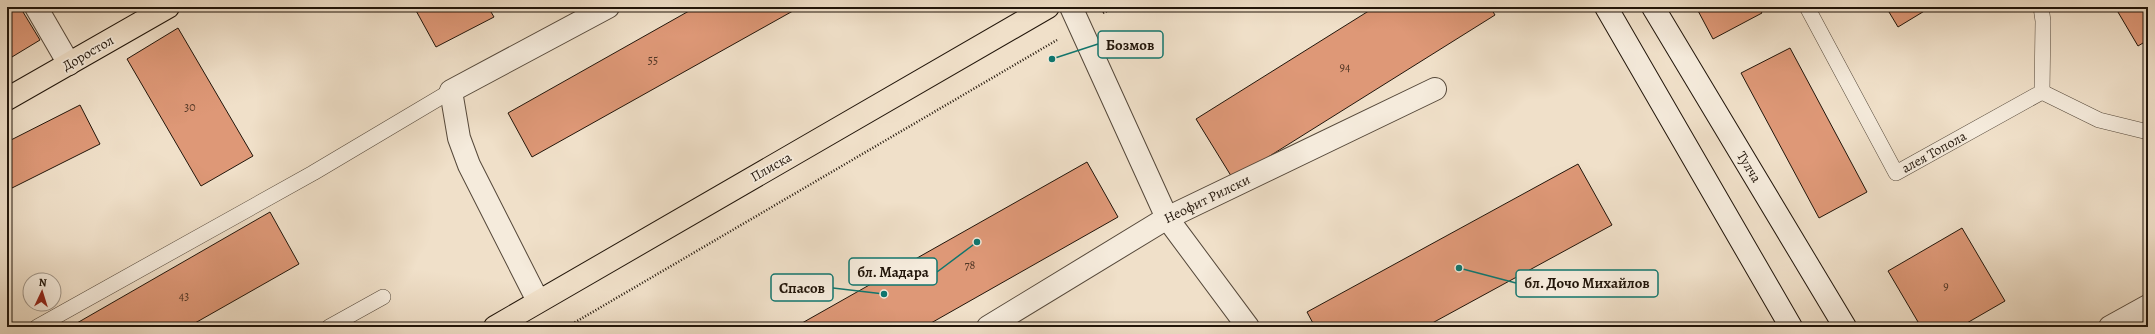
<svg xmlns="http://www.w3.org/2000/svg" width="2155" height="334" font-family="Alegreya,serif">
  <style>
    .building { fill: #de9877; stroke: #21150a }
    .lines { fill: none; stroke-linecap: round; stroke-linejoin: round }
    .lane-casing { stroke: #55483a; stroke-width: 16 }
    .street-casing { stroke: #55483a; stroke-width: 24 }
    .secondary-casing { stroke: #21150a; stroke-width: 24 }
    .primary-casing { stroke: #21150a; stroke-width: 24 }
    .path { stroke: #21150a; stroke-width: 2.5; stroke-dasharray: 1 2; stroke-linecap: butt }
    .lane { stroke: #f5ebdc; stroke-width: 15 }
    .street { stroke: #f5ebdc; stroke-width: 22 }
    .secondary { stroke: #f5ebdc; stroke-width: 22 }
    .primary { stroke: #f0e0c9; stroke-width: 22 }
    .labels { text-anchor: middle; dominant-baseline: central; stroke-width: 3.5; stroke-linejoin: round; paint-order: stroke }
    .number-label { font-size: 12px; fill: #503625 }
    .street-label { font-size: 14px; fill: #21150a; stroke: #f5ebdc }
    .leader { fill: none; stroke: #0f766e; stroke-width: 1.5 }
    .callout-dot { fill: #0f766e; stroke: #f5ebdc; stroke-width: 1.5 }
    .callout { fill: #f5ebdc; stroke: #0f766e; stroke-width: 1.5 }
    .callout-label { font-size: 15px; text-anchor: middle; font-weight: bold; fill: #21150a }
  </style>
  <rect width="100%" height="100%" fill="#f0e0c9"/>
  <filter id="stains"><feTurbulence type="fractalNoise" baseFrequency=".005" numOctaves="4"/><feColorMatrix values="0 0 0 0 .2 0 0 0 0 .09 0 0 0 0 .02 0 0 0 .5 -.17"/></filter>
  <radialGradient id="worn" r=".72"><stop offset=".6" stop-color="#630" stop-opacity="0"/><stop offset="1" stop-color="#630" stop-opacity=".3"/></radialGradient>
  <g class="building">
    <polygon points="7,7 20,7 40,40 7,60"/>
    <polygon points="414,7 488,7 494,17 436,47"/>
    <polygon points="696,7 800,7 532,157 508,113"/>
    <polygon points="1375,7 1490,7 1495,15 1233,179 1196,119"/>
    <polygon points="1696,7 1758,7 1762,13 1713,39"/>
    <polygon points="1886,7 1931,7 1898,27"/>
    <polygon points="2115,7 2148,7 2148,40 2138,46"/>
    <polygon points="178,28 253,156 201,186 127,59"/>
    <polygon points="1790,48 1867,192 1819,218 1741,73"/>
    <polygon points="80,105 100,144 12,188 7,178 7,142"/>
    <polygon points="1087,162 1118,217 924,327 795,327"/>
    <polygon points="1578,164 1612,225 1425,327 1315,327 1307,312"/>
    <polygon points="270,212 299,264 188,327 70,327"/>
    <polygon points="1962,228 2005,301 1960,327 1921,327 1888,271"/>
  </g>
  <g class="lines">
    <g class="lane-casing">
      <g id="lane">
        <polyline points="1807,7 1896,173 2042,92 2043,21 2041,7"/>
        <polyline points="2042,92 2099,120 2148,132"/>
        <polyline points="37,327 313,173 451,91"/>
        <polyline points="329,327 383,297"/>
      </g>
    </g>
    <g class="street-casing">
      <g id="street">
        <polyline points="36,7 69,64"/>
        <polyline points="1071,7 1167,218 1248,327"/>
        <polyline points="538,301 469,165 459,138 451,91 608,7"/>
        <polyline points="988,327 1167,218 1435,89"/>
        <polyline points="2110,327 2148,306"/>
      </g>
    </g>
    <g class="secondary-casing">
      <g id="secondary">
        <polyline points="1606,7 1791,327"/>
        <polyline points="1653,7 1845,327"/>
      </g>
    </g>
    <g class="primary-casing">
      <g id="primary">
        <polyline points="7,99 168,7"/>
        <polyline points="495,327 1048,7"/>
      </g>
    </g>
    <g class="path">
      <polyline points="1103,13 1114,7"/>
      <polyline points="567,327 1057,40"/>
    </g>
    <use href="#lane" class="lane"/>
    <use href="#street" class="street"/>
    <use href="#secondary" class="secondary"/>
    <use href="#primary" class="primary"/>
  </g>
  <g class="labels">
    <g class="number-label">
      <text x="653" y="60">55</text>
      <text x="1345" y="67">94</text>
      <text x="190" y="107">30</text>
      <text x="970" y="265">78</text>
      <text x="1946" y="286">9</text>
      <text x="184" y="296">43</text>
    </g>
    <g class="street-label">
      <text transform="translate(88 53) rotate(-30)">Доростол</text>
      <text transform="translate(1934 152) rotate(-29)">алея Топола</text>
      <text transform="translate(771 167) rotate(-30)">Плиска</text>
      <text transform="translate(1749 167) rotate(59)">Тулча</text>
      <text transform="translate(1207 199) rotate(-26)">Неофит Рилски</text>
    </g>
  </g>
  <path class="leader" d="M1052 59L1098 44M977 242L937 272M1459 268L1516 283M884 294L833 288"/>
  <g class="callout-dot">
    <circle cx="1052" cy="59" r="4"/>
    <circle cx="977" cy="242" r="4"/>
    <circle cx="1459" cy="268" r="4"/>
    <circle cx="884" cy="294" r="4"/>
  </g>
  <g class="callout">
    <rect x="1098" y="31" width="65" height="27" rx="4"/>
    <rect x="849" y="258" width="88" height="27" rx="4"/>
    <rect x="1516" y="270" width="142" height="27" rx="4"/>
    <rect x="771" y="274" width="62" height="27" rx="4"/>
  </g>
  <g class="callout-label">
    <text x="1130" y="50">Бозмов</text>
    <text x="893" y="277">бл. Мадара</text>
    <text x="1587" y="288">бл. Дочо Михайлов</text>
    <text x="802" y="293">Спасов</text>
  </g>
  <rect width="2155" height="334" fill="none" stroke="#f0e0c9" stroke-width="24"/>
  <rect x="8" y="8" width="2139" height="318" fill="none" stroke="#21150a" stroke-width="2"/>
  <rect x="12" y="12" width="2131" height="310" fill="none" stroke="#21150a"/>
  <g transform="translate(42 292) rotate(4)"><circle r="19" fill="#f5ebdc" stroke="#a09588"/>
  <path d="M0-3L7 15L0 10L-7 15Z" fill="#8f2418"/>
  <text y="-6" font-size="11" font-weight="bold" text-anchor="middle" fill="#21150a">N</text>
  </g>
  <rect width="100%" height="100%" filter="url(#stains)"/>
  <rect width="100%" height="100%" fill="url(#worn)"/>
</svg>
